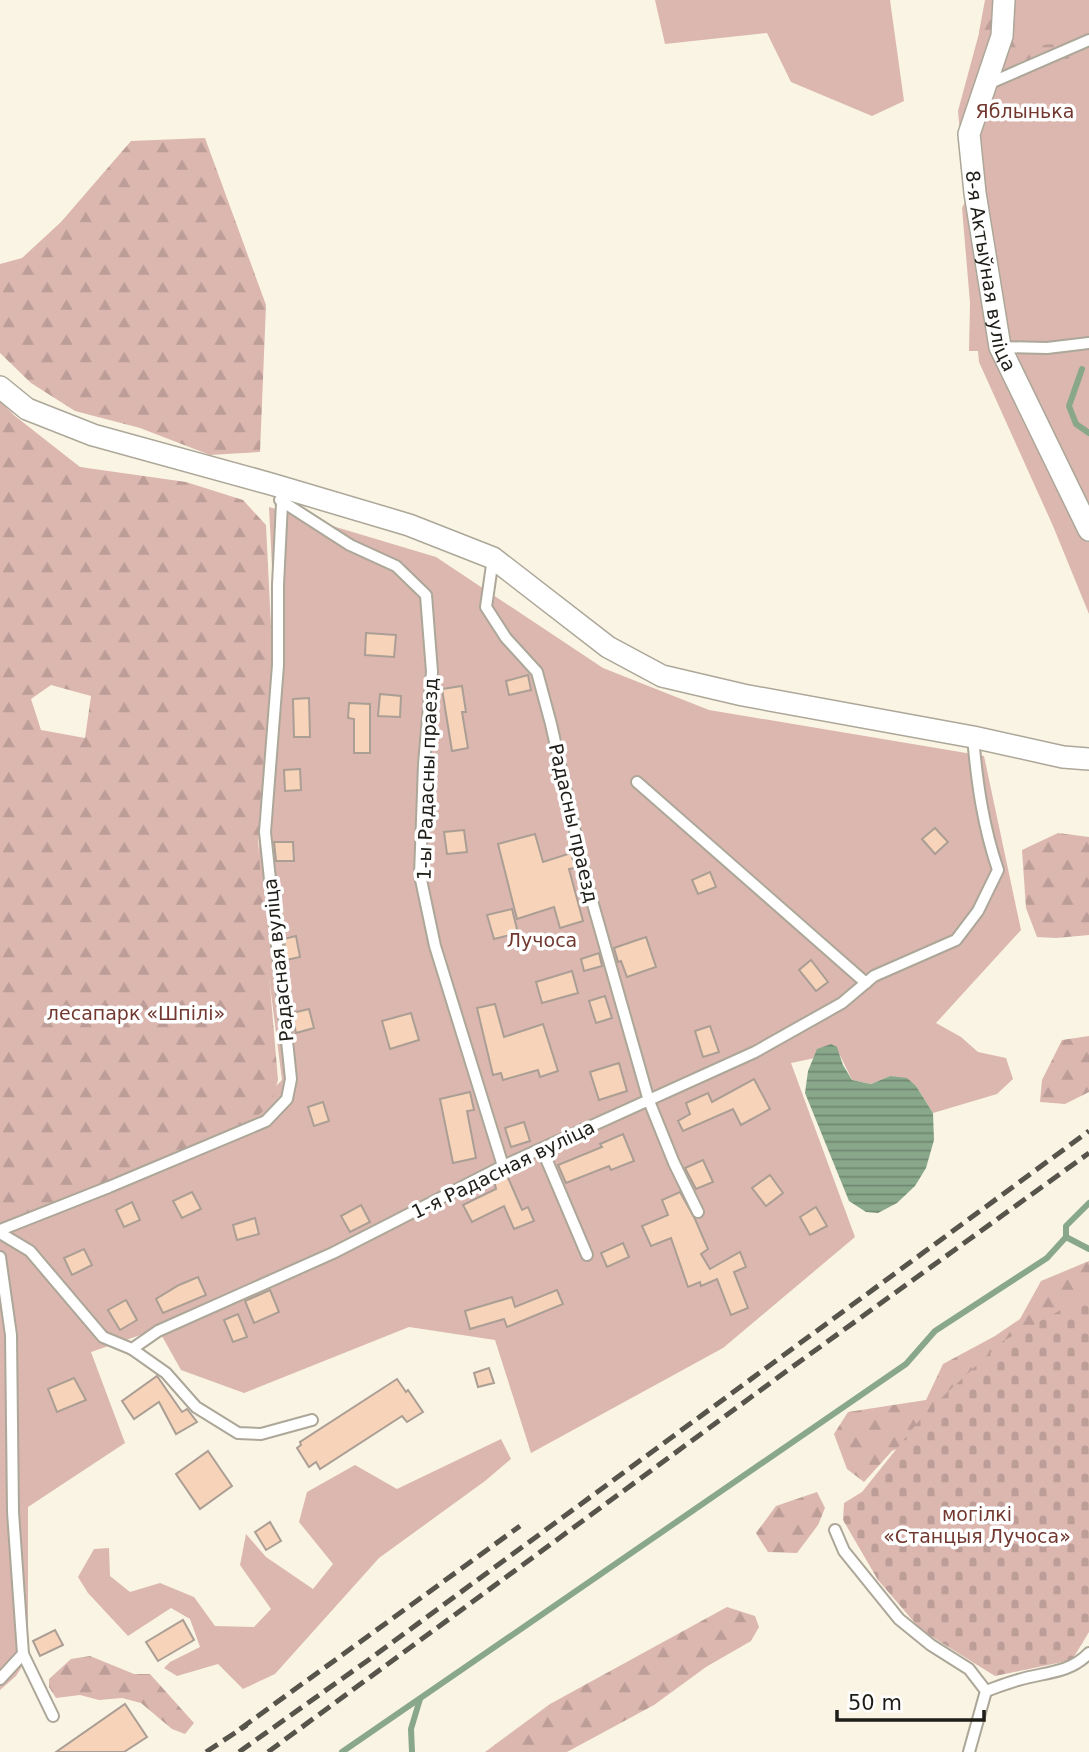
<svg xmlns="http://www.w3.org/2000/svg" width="1089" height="1752" font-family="'DejaVu Sans',sans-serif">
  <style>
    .green { fill: #dbb7b0 }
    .forest { fill: url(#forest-firs); fill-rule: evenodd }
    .cemetery { fill: url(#cemetery-stones) }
    .water { fill: url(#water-rules) }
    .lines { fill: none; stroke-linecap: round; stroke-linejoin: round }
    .stream { stroke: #89a88b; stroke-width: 6 }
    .building { fill: #f7d4b9; stroke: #ab9e94; stroke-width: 2 }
    .lane-casing { stroke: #aca798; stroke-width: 14 }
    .street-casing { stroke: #aca798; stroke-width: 24 }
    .lane { stroke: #fff; stroke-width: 10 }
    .street { stroke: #fff; stroke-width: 21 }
    .rail { stroke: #57544b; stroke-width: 5; stroke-dasharray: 14 7; stroke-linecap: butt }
    .labels { text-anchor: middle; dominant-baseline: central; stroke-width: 7; stroke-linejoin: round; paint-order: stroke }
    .park-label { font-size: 19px; fill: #72382f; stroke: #fff }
    .street-label { font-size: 19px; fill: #1f1d17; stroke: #fff }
  </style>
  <defs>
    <pattern id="forest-firs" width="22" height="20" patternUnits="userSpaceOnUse" patternTransform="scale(1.75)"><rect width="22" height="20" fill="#dbb7b0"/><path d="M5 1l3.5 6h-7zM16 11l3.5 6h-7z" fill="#bc9d97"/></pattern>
    <pattern id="cemetery-stones" width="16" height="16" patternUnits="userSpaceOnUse" patternTransform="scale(1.75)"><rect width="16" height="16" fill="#dbb7b0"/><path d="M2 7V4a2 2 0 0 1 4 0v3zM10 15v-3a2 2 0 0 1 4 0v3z" fill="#bc9d97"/></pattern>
    <pattern id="water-rules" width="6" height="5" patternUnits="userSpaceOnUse" patternTransform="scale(1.75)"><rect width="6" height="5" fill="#89a88b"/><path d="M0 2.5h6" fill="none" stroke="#6f8871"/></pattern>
  </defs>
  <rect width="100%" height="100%" fill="#faf4e4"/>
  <g class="green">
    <polygon points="655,0 890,0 904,101 872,116 791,82 767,33 665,44"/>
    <polygon points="988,0 1089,0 1089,614 1053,526 979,362 978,351 969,351 970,303 962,208 966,200 958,111"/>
    <polygon points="269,507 436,557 603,668 709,710 984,756 1021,930 936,1023 961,1037 978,1052 1006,1058 1013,1079 997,1094 933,1113 916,1086 890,1076 871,1084 852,1080 839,1053 791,1063 855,1237 723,1348 531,1453 495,1340 409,1327 244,1393 181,1370 158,1329 91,1352 125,1443 28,1507 28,1657 16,1676 0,1690 0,1225 239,1123 282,1080 257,883 263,737 273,587"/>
    <polygon points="501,1439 511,1459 485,1481 379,1558 275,1674 243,1689 218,1664 177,1676 164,1668 170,1662 200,1647 190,1619 171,1608 128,1636 88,1593 78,1577 94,1549 109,1548 110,1576 130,1592 160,1583 194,1597 215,1626 254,1627 271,1609 240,1565 246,1534 266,1557 313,1589 333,1564 299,1522 307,1492 355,1465 397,1489"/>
  </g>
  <g class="forest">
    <polygon points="985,0 1023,0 1020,29 1031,46 1054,44 1089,25 1089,50 1074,57 1010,73 984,63 980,58 979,32"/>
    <polygon points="205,138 266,305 260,452 210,455 140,428 75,411 31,383 0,353 0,264 22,258 61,222 131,141"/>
    <path d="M0,401L15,416L80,467L186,482L243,500L266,525L271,627L258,845L278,1080L271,1104L251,1122L0,1230ZM51,685L91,696L85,738L41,730L31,699Z"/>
    <polygon points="1058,833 1089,837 1089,935 1056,938 1037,937 1026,908 1022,850"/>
    <polygon points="1089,1036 1089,1092 1065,1104 1040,1102 1042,1080 1062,1040"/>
    <polygon points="1089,1261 1089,1318 951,1426 892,1451 864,1482 847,1469 834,1434 848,1412 926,1400 943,1364 995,1336 1020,1319 1041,1281"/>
    <polygon points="817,1492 825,1508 818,1525 797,1553 768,1552 756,1533 776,1506"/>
    <polygon points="727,1607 755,1616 759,1627 751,1641 706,1667 654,1705 567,1752 485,1752 550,1704"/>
    <polygon points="90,1656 134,1674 150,1674 194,1723 185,1734 172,1729 141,1703 122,1698 99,1700 80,1695 56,1698 49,1687 49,1679 71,1659"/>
  </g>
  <polygon class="cemetery" points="1089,1295 1089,1632 1072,1660 995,1676 921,1630 878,1580 843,1520 844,1503 862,1492 926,1412 1003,1341"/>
  <polygon class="water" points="831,1044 837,1047 843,1065 852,1080 871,1084 890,1076 907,1078 916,1086 933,1113 934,1140 926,1168 915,1186 897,1203 878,1213 866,1212 849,1201 805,1093 808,1071 817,1049"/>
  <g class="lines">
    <g class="stream">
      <polyline points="1082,369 1069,406 1076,424 1089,433"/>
      <polyline points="1066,1237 1089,1249"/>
      <polyline points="342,1752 906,1364 935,1331 1047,1258 1066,1237 1066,1226 1089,1203"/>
      <polyline points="412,1752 411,1729 420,1699"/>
    </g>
  </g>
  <g class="building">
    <polygon points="366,633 396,635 394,657 365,655"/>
    <polygon points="528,675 531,690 509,695 506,681"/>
    <polygon points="462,686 466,712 462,712 468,748 452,751 442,689"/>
    <polygon points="380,694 401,696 400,717 378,716"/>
    <polygon points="309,698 310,737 294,737 293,699"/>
    <polygon points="349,703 370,704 370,753 354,753 354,719 348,718"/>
    <polygon points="300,769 301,790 285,791 284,770"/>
    <polygon points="935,828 948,842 935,854 922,839"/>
    <polygon points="464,830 467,852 447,854 444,832"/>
    <polygon points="535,834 543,862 571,853 575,868 569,869 583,921 560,928 554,907 517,919 498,844"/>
    <polygon points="274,842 293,842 294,861 276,861"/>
    <polygon points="710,872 716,887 698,894 692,880"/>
    <polygon points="512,909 518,933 494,939 487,915"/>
    <polygon points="296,936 300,957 286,960 284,939"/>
    <polygon points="646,937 656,967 627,977 621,961 618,962 614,948"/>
    <polygon points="599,953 602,966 584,971 581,959"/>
    <polygon points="811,960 828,982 816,991 799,970"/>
    <polygon points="572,971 578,993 542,1003 536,982"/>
    <polygon points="605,996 612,1018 596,1023 589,1001"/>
    <polygon points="495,1004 504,1037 543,1024 558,1071 540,1077 538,1070 503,1080 501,1073 493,1075 477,1008"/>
    <polygon points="309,1009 314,1028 296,1033 292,1013"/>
    <polygon points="411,1013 419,1040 390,1049 382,1021"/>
    <polygon points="710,1026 719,1052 703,1057 695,1031"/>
    <polygon points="619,1063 627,1091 599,1100 590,1072"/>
    <polygon points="754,1079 770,1109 741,1125 733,1109 683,1131 678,1121 690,1114 686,1103 708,1093 712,1102"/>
    <polygon points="470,1092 474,1110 467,1111 476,1158 453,1163 440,1099"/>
    <polygon points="323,1102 329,1121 314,1126 308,1107"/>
    <polygon points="524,1122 530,1141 511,1147 505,1128"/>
    <polygon points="623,1134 634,1161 611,1170 609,1166 566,1183 558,1165 602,1147 600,1144"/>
    <polygon points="703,1160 713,1182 696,1189 685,1168"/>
    <polygon points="506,1173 522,1210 528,1207 534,1221 514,1229 504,1206 472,1222 463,1205 496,1189 494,1180"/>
    <polygon points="770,1175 783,1193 766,1206 752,1188"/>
    <polygon points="192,1192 201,1209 182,1218 173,1201"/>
    <polygon points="680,1192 695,1219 708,1249 701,1254 710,1269 740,1252 746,1267 734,1272 748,1308 731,1315 717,1279 701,1286 700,1282 688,1287 671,1238 651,1246 642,1226 668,1215 662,1200"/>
    <polygon points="132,1202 140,1220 124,1227 116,1210"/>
    <polygon points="361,1205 370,1222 350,1232 341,1216"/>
    <polygon points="816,1207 827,1226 810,1235 800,1217"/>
    <polygon points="255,1218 259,1234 237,1240 233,1225"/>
    <polygon points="623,1243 629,1257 607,1267 601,1253"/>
    <polygon points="84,1249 92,1265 72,1275 64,1258"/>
    <polygon points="198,1277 206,1295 163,1313 156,1299 179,1285"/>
    <polygon points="270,1290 279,1312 254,1323 245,1301"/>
    <polygon points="557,1290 563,1304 507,1327 504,1319 470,1329 465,1311 512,1297 515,1307"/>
    <polygon points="126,1300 137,1320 120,1330 108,1310"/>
    <polygon points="238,1314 247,1337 233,1342 224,1320"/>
    <polygon points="489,1368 494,1383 478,1387 474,1373"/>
    <polygon points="157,1376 182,1412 187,1409 197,1422 176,1434 159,1402 134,1419 122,1401"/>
    <polygon points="74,1378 86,1400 57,1412 48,1389"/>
    <polygon points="397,1379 406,1392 408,1390 423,1412 407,1422 402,1416 320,1469 316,1462 309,1467 297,1448 301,1445 300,1442"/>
    <polygon points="208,1451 232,1486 200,1509 176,1474"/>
    <polygon points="270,1522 281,1541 266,1550 255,1532"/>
    <polygon points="183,1620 194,1640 158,1661 146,1642"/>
    <polygon points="55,1630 63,1645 40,1656 33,1641"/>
    <polygon points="125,1704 147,1737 124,1752 56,1752"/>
  </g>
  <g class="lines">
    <g class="lane-casing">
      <g id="lane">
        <polyline points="988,84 1089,40"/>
        <polyline points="1000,347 1047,348 1089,343"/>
        <polyline points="280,500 350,545 396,566 426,595 432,672 424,764 420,875 435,946 503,1166"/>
        <polyline points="493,558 486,607 506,638 537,672 551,724 585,876 649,1101 674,1163 698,1212"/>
        <polyline points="637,782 866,983"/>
        <polyline points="542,1149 587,1255"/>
        <polyline points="0,1230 109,1187 266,1121 287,1099 291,1079 265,832 278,665 278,585 282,503"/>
        <path d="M0,1233L30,1251L103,1337L132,1349L158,1331L333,1253L503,1166L755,1052L842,1003L874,976L956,940L978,911L998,870C983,826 977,783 973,737"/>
        <polyline points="0,1257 11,1335 13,1512 23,1654 0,1679"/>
        <polyline points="132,1349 166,1373 196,1407 238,1433 261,1434 312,1420"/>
        <path d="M835,1530L844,1551L899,1619L931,1645L969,1669L986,1691C997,1687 1007,1683 1018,1680C1044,1672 1069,1674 1089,1653"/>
        <polyline points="23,1654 53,1716"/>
        <polyline points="969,1752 986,1691"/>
      </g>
    </g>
    <g class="street-casing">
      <g id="street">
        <path id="s1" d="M1004,0L1002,36L969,134L975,193L1000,347L1089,530"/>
        <polyline points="0,387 27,409 93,435 271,484 409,525 493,558 608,647 662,676 743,695 973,737 1063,757 1089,759"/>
      </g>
    </g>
    <use href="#lane" class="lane"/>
    <use href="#street" class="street"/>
    <g class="rail">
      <polyline points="240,1729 520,1526"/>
      <polyline points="206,1752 247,1725"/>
      <polyline points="239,1752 367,1661 1089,1131"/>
      <polyline points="268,1752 788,1370 1089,1153"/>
    </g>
  </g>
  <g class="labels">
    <g class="park-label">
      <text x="1025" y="111">Яблынька</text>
      <text x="542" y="940">Лучоса</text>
      <text x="136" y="1013">лесапарк «Шпілі»</text>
      <text x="977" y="1514">могілкі<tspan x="977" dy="22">«Станцыя Лучоса»</tspan></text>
    </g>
    <g class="street-label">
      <text stroke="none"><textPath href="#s1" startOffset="278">8-я Актыўная вуліца</textPath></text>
      <text transform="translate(427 779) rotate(-88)">1-ы Радасны праезд</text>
      <text transform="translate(574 823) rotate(77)">Радасны праезд</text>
      <text transform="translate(278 960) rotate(-96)">Радасная вуліца</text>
      <text transform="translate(503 1169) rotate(-26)">1-я Радасная вуліца</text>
    </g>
  </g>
  <path d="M837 1710v10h147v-10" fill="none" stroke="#1f1d17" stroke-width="3.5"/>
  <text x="848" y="1710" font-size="21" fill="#1f1d17" stroke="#ffffff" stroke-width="5" paint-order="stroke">50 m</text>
</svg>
